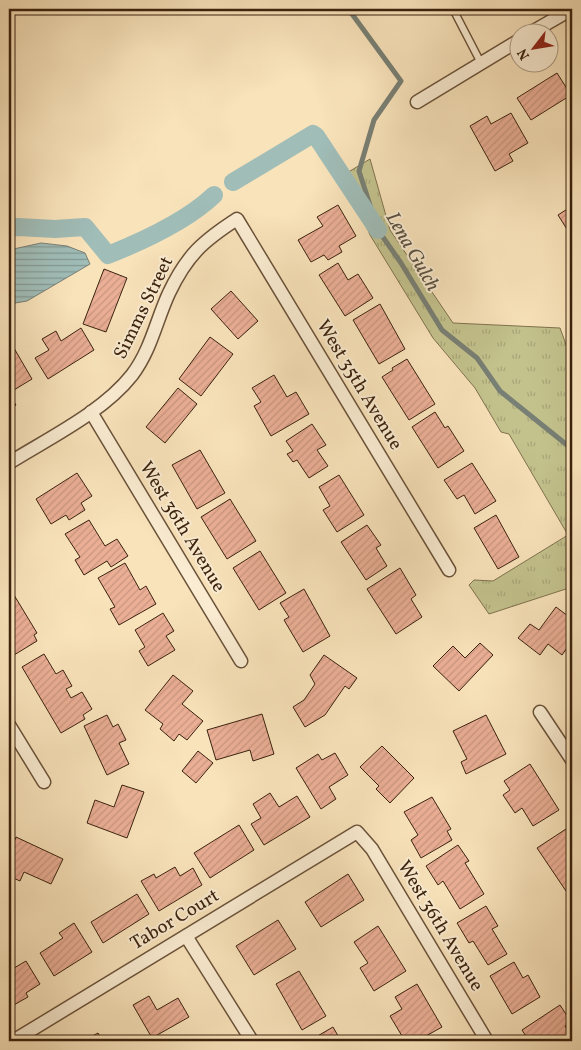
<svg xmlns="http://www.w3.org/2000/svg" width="581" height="1050" font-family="Vollkorn,serif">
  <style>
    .park { fill: url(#park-tufts); stroke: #7f724e }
    .water { fill: url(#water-rules); stroke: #787f74 }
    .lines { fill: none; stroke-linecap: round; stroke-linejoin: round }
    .stream { stroke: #787f74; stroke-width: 5 }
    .canal { stroke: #a0bdb8; stroke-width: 18 }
    .building { fill: url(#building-hatch); stroke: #3b220e }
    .service-casing { stroke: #6a5239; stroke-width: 9 }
    .minor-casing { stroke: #6a5239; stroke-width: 15 }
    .service { stroke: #fbedd3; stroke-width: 6 }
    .minor { stroke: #fbedd3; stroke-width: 12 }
    .labels { text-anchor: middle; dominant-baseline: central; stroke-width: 4; stroke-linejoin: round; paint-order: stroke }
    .street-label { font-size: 19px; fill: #3b220e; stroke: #fbedd3 }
    .water-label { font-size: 20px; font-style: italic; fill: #595041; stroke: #fbedd3 }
  </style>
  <defs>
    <pattern id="park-tufts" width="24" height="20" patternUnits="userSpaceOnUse" patternTransform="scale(1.25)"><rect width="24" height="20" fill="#c3c28d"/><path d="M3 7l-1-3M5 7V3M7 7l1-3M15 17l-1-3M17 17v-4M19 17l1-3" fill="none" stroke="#a8a678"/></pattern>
    <pattern id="water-rules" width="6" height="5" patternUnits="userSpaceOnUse" patternTransform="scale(1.25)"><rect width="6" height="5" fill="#a0bdb8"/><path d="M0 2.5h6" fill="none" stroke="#849994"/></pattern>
    <pattern id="building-hatch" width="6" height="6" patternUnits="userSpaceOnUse" patternTransform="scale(1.25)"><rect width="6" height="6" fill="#ebaf96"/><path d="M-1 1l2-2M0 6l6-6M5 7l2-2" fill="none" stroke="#ca9680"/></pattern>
  </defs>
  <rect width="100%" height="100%" fill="#f9e3bb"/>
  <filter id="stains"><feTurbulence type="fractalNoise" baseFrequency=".004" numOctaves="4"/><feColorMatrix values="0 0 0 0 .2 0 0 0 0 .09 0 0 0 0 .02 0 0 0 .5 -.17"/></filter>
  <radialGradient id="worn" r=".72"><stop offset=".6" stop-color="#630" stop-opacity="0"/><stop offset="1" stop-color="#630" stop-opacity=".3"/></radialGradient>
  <polygon class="park" points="370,159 390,230 453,323 560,328 572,361 572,587 489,614 469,585 474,580 493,581 568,535 509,434 501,432 475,388 433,338 370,235 345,174"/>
  <polygon class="water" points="41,243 67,246 85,253 90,264 27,301 9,304 9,250"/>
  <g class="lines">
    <polyline class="stream" points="345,9 352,14 401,81 374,120 359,171 378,230 401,263 442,330 477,358 500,391 572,449"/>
    <g class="canal">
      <polyline points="233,182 313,134 316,136 378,230"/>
      <path d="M9,228L18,227L55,229L85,227L108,255C143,241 187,221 214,195"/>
    </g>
  </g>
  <g class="building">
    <polygon points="572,62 572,75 566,65"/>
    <polygon points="557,73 571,95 531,120 517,98"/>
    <polygon points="511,113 528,143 509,154 513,161 495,171 470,126 487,116 491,124"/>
    <polygon points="338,205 356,236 339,246 342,252 328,260 324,255 311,262 298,240 323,226 317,217"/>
    <polygon points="572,206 572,233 570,234 558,215"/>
    <polygon points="338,263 348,280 358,274 373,298 345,316 319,275"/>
    <polygon points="104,269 127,278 106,332 83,324"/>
    <polygon points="231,291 258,321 238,339 211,309"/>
    <polygon points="380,304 405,349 379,364 353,320"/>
    <polygon points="81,328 94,350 48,379 35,358 49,350 42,339 56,331 61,341"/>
    <polygon points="210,337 233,354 201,396 179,379"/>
    <polygon points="11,343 32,379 9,393 9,345"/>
    <polygon points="407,359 435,404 409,420 382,377 393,370 392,368"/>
    <polygon points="274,375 287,397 296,392 309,414 271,436 254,406 261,402 252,388"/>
    <polygon points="178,388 197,404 165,443 146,427"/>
    <polygon points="9,394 16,405 9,410"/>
    <polygon points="435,412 445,428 448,426 464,451 438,468 412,427"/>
    <polygon points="312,424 326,445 317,450 328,466 309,478 297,460 293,462 287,454 293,451 286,441"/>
    <polygon points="200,450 225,493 197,509 172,465"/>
    <polygon points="472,463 496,501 475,514 464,495 457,499 444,480"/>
    <polygon points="77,473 92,496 81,503 85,510 69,520 66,515 51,524 36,499"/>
    <polygon points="339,475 364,515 337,532 323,510 330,506 319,487"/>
    <polygon points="230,499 256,541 227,559 201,517"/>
    <polygon points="496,515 519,557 498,569 474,528"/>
    <polygon points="89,520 105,546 117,539 128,556 111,567 107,561 84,575 75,560 80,557 65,534"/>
    <polygon points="367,525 381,545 376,548 387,566 366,580 341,542"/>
    <polygon points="260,551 286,593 259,610 233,568"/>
    <polygon points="125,563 140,590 146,586 156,604 119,625 110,609 115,607 98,578"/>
    <polygon points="400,568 416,595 411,599 422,617 396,634 367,589"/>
    <polygon points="304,589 330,636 303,652 284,620 289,617 280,603"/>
    <polygon points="14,595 37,633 34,635 37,641 14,655 9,647 9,596 10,597"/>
    <polygon points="556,607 572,619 572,641 562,655 548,644 540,655 518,638 530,624 539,630"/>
    <polygon points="163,613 174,631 166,636 175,650 148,666 139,651 145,647 135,630"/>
    <polygon points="480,643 493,655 459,691 433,666 453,646 465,658"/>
    <polygon points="44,654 56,674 63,670 72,686 66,689 71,698 82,692 92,709 83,715 85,719 61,733 22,667"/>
    <polygon points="324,655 357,678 349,689 345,686 325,715 305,727 293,707 304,700 315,684 310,675"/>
    <polygon points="173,675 193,691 182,704 203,721 187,740 179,734 174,741 160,729 163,724 145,710"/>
    <polygon points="262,714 274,754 253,761 250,750 216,760 207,730"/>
    <polygon points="107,715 113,727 118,724 126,740 119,743 129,764 107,775 84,726"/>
    <polygon points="486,715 506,754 466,774 461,762 467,759 453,731"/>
    <polygon points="382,746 414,778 390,803 376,789 379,786 360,767"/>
    <polygon points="198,751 213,763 196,783 182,771"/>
    <polygon points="335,753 348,775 329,787 336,799 321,809 296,768 318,754 322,760"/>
    <polygon points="530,764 559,810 533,826 522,808 515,813 503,795 510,790 504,781"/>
    <polygon points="122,785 144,792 127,838 87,823 95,800 114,807"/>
    <polygon points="270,793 279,807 297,796 310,817 264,845 251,824 261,818 253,804"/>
    <polygon points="432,797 451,829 447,831 452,840 421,858 411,840 418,835 404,812"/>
    <polygon points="239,825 254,850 210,878 194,853"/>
    <polygon points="566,829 572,838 572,887 566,891 537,848"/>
    <polygon points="16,837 63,859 51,884 24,872 20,881 9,876 9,853"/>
    <polygon points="458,845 469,861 465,863 484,894 460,909 443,881 438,885 426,866"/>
    <polygon points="175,867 180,876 193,868 202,885 159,911 141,881 154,874 156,878"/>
    <polygon points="348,874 364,900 321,927 305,902"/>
    <polygon points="137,894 149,914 103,943 91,922"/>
    <polygon points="486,906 498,926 492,929 507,954 488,965 473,941 469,943 457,923"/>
    <polygon points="278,920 296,949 254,975 236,946"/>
    <polygon points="74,923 92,952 54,976 40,953 63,938 59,933"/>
    <polygon points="378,926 406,971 374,991 360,968 368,963 354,942"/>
    <polygon points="26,961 40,984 26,993 28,997 12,1006 9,1001 9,971"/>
    <polygon points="514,962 523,978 528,975 540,997 512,1014 490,976"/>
    <polygon points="299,971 326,1016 302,1030 276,984"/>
    <polygon points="417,984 442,1027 417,1041 405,1041 390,1016 402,1009 395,997"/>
    <polygon points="149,996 157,1010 178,998 189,1017 152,1038 133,1005"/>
    <polygon points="560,1005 571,1022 565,1026 572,1038 572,1041 544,1041 543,1039 539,1041 529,1041 522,1030"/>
    <polygon points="333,1027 341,1041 309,1041"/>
    <polygon points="98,1033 103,1041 83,1041"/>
  </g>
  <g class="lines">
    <g class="service-casing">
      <polyline id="service" points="453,9 481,63"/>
    </g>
    <g class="minor-casing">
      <g id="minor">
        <polyline points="532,32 572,9"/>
        <polyline points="417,102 518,41"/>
        <polyline points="91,412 241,661"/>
        <path d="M9,463C49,438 103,412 132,375C151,350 156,321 169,293C187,255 203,241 237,219L449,570"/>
        <polyline points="540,712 572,760"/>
        <polyline points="9,725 44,782"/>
        <polyline points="186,936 252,1041"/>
        <polyline points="13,1041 357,832 372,849 487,1041"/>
      </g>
    </g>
    <use href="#service" class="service"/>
    <use href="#minor" class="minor"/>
  </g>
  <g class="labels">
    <g class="street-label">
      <text transform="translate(144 308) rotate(-64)">Simms Street</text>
      <text transform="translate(359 385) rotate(59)">West 35th Avenue</text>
      <text transform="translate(182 527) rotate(59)">West 36th Avenue</text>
      <text transform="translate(175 920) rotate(-31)">Tabor Court</text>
      <text transform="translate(440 926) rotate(59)">West 36th Avenue</text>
    </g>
    <g class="water-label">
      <text transform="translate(412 252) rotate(60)">Lena Gulch</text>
    </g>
  </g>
  <rect width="581" height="1050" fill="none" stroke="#f9e3bb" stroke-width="30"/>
  <rect x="10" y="10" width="561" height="1030" fill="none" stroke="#3b220e" stroke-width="2.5"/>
  <rect x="15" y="15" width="551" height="1020" fill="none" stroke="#3b220e"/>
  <g transform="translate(534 48) rotate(239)"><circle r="24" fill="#fbedd3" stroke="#ae9c84"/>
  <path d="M0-4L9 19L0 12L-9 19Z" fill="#8f2418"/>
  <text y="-8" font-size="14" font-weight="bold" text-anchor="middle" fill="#3b220e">N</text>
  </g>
  <rect width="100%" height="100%" filter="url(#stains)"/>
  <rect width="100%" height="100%" fill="url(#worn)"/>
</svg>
